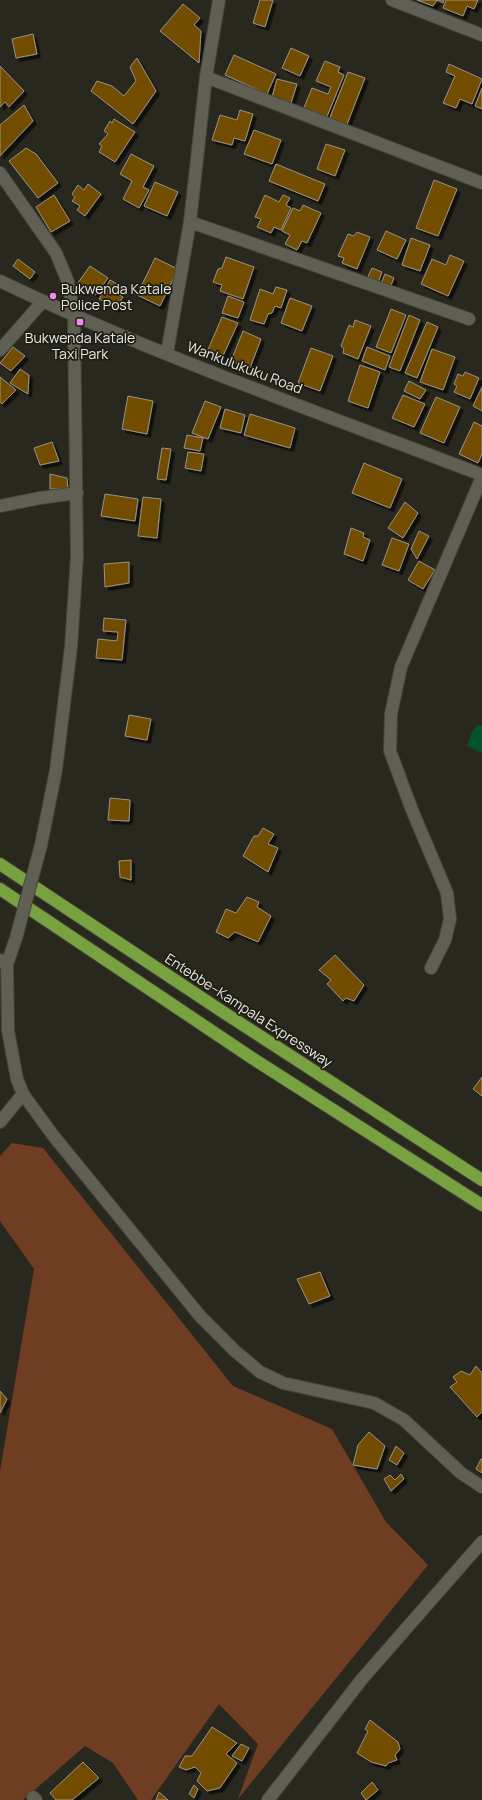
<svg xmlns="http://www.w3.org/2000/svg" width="482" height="1800" font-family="Manrope,sans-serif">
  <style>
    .green { fill: #6f3d21 }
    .water { fill: #02522e }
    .building { fill: #724d05; stroke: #999288; filter: url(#shadow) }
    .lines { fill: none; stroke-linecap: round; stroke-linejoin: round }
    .street-casing { stroke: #45453c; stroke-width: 14 }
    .secondary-casing { stroke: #45453c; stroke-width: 14 }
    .highway-casing { stroke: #45453c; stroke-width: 14 }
    .street { stroke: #605f54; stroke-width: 12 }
    .secondary { stroke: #605f54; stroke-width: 12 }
    .highway { stroke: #78a240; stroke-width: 12 }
    .street-bridge-casing { stroke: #45453c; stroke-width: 14; stroke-linecap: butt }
    .street-bridge { stroke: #605f54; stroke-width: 12 }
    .poi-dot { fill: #f489f0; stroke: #1f1e15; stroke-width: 1.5 }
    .labels { text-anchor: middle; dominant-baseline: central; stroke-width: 3.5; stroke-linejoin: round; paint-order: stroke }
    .poi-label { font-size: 14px; fill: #e8e8e2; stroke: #1f1e15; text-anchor: start }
    .street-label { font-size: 14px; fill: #e8e8e2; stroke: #1f1e15 }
  </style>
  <defs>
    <filter id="shadow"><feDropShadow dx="3.5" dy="3.5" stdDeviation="0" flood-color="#0009"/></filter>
  </defs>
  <rect width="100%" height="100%" fill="#29281f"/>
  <polygon class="green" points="12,1143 43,1148 233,1386 332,1429 386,1522 428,1565 238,1799 258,1744 219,1704 151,1800 138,1800 113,1763 85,1746 23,1800 0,1800 0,1471 34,1269 0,1221 0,1156"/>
  <polygon class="water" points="477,725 482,726 482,753 467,746 472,732"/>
  <g class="building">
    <polygon points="260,0 273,0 265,27 253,23"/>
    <polygon points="417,0 444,0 443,3 437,0 433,6"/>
    <polygon points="446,0 478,0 474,9 467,6 463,16 443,8"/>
    <polygon points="183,4 200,18 194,25 201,31 199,63 160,31"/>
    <polygon points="33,34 37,54 16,58 12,39"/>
    <polygon points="291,48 309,56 300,76 282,68"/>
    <polygon points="234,55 276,74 267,94 225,75"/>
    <polygon points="137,58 156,91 133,124 91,91 97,81 112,86 124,96 136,81 130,67"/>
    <polygon points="325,61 340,67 338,72 344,75 326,119 303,110 312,88 328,94 331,87 316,81"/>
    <polygon points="449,64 482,79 472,104 460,99 456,108 443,103 455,76 446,72"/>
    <polygon points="0,66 24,91 9,107 5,102 0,107"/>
    <polygon points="348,72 365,78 346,127 329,120"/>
    <polygon points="277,79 297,84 291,103 272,97"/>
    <polygon points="482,88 482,109 475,106"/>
    <polygon points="24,105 33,121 0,156 0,125"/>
    <polygon points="240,110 253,114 245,141 234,138 232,145 212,140 220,115 237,120"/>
    <polygon points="114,119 135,132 115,162 99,152 102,146 99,144 108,134 104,131 110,121 112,123"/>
    <polygon points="254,130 281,140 272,164 244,154"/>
    <polygon points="326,144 345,150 335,176 317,169"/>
    <polygon points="26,148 36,154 58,183 38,198 9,161"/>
    <polygon points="131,154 154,166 143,187 149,190 139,208 123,199 132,181 120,174"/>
    <polygon points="276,164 325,184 318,201 269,181"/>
    <polygon points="434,180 457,189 438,236 416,228"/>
    <polygon points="155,182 178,192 167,216 144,206"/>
    <polygon points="88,184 101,194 85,216 77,210 80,206 72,201 75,197 72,194 78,185 84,190"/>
    <polygon points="54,195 70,221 51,232 36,207"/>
    <polygon points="265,195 279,202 283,195 290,198 286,205 291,208 281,230 274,227 271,233 257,227 261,219 255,217"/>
    <polygon points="303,205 321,213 307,243 302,241 297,250 285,244 290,235 282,231 293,208 300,211"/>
    <polygon points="386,231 406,240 397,259 377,250"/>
    <polygon points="357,232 370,237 357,269 342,263 344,258 338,256 348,234 354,236"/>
    <polygon points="411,238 430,245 420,271 402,265"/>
    <polygon points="450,255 464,261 448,296 421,284 432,259 446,265"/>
    <polygon points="226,257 254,267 243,299 220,291 222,285 213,282 218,269 222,268"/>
    <polygon points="155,258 178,269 160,306 137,295"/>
    <polygon points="18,259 35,272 30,279 13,266"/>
    <polygon points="90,266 108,278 96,295 78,283"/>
    <polygon points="372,268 382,272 376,288 365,283"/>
    <polygon points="385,274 394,278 389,290 380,286"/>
    <polygon points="110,280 123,287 118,294 123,297 116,309 99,299"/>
    <polygon points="276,287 287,290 281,308 275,306 272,313 268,314 264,324 250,320 260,289 273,294"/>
    <polygon points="228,296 244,302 238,318 222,313"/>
    <polygon points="290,298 312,306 302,331 281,323"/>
    <polygon points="391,309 406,315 391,353 376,347"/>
    <polygon points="409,315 420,320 400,371 389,367"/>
    <polygon points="222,317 238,323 222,358 207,352"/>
    <polygon points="355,320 371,326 358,359 343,353 344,349 341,346 349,325 353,327"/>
    <polygon points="427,322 438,327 417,378 405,373"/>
    <polygon points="243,331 261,339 250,368 231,361"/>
    <polygon points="13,347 25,356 11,371 0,363"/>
    <polygon points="367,347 390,356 385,370 362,361"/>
    <polygon points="311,348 333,356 320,391 298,383"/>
    <polygon points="432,349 455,357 443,390 420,382"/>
    <polygon points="360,365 380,372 368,408 348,401"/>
    <polygon points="20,369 29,375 28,394 10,383"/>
    <polygon points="465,372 479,378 470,399 454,392 457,386 454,384 458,374 463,376"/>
    <polygon points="0,377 16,390 2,404 0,402"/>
    <polygon points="409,381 426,390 420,399 404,391"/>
    <polygon points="482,387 482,411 473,406"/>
    <polygon points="403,395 425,404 414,427 392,418"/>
    <polygon points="128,396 153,401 147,434 122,429"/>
    <polygon points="436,397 460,407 444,443 420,433"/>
    <polygon points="205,401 221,407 208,439 192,433"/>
    <polygon points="225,409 245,415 241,433 220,428"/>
    <polygon points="250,414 295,428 290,448 244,435"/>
    <polygon points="474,422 482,426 482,454 478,463 459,454"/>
    <polygon points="187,435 203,438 200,451 184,448"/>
    <polygon points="52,442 59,461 40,465 34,448"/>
    <polygon points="162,448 171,449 166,480 157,479"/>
    <polygon points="188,452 204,454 201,471 185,468"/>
    <polygon points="364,463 402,479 390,508 352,493"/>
    <polygon points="50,474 67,478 68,489 50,489"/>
    <polygon points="105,494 138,499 135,521 101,516"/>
    <polygon points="143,497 161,499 157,538 138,536"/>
    <polygon points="405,502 418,513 403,538 388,528"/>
    <polygon points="351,528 364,533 363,537 370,540 363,561 344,554"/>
    <polygon points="419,531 429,536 417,559 411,549"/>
    <polygon points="392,538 409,544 399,571 382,565"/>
    <polygon points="419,561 435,570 423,589 408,580"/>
    <polygon points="129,562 129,583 105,587 104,564"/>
    <polygon points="104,618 126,620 122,660 96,658 98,639 117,641 118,632 103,631"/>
    <polygon points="129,715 151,719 147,740 125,736"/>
    <polygon points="110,798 130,800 129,821 108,820"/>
    <polygon points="263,828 274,834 268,844 278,848 268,872 243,856 254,836 258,836"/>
    <polygon points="131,860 131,880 120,877 119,861"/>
    <polygon points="247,897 259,902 257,907 271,916 258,942 235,932 228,938 216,932 226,909 236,913"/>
    <polygon points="335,955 364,985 354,1001 346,998 343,1001 327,984 331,980 319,970"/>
    <polygon points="482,1077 482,1096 473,1089"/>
    <polygon points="320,1272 330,1296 309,1304 297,1279"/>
    <polygon points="476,1366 482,1373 482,1412 477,1417 450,1387 457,1382 453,1377 461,1371 470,1375"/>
    <polygon points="0,1391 7,1399 0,1413"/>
    <polygon points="369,1432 385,1446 377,1469 353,1465 358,1445"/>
    <polygon points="396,1446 404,1453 397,1465 389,1460"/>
    <polygon points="481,1459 482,1459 482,1473 476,1469"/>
    <polygon points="401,1474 404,1479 391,1491 384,1479 390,1475 395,1480"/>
    <polygon points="370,1720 398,1742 400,1749 395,1755 397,1760 388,1763 386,1766 371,1762 357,1753 368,1731 365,1729"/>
    <polygon points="212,1727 237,1743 226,1754 237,1763 220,1788 207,1791 197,1781 201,1773 195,1767 186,1770 179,1767 185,1756 192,1756"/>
    <polygon points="241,1744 249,1748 242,1761 232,1756"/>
    <polygon points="83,1762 99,1778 72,1800 56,1800 50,1793"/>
    <polygon points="372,1782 378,1790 366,1800 361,1793"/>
    <polygon points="194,1785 198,1789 194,1798 189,1794"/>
    <polygon points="159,1792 168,1800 156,1800"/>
  </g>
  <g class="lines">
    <g class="street-casing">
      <g id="street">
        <polyline points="392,0 482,35"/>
        <polyline points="206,77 482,183"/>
        <polyline points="0,173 56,253 68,282 74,316 77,556 71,647 56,770 41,845"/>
        <polyline points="190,222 469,319"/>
        <polyline points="0,350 43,301"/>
        <polyline points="167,353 190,222 206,77 219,0"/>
        <polyline points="0,506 40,498 77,493"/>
        <polyline points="0,960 7,964 8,1031 17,1079 23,1094 52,1134 200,1316 235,1351 260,1372 283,1383 374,1403 404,1420 461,1473 482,1487"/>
        <polyline points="7,964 16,938"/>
        <polyline points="431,968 445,940 450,919 447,893 412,810 390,751 391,714 401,667 482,477"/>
        <polyline points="0,1122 23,1094"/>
        <polyline points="33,1797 36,1800"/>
        <polyline points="268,1800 362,1679 482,1542"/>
      </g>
    </g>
    <g class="secondary-casing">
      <path id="secondary" d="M0,281C156,356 321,413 482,475"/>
    </g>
    <g class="highway-casing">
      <g id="highway">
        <polyline points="0,864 223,1012 482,1180"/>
        <polyline points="0,889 252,1058 482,1205"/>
      </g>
    </g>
    <use href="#street" class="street"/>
    <use href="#secondary" class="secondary"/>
    <use href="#highway" class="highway"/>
    <g class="street-bridge-casing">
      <polyline id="street-bridge" points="16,938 41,845"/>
    </g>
    <use href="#street-bridge" class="street-bridge"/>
  </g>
  <g class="poi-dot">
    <circle cx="53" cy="296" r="4"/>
    <rect x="76" y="318" width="8" height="8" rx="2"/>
  </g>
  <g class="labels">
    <g class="poi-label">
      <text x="61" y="288">Bukwenda Katale<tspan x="61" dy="16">Police Post</tspan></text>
      <text x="80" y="337" text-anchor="middle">Bukwenda Katale<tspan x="80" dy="16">Taxi Park</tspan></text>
    </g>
    <g class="street-label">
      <text transform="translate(245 367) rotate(21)">Wankulukuku Road</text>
      <text transform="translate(249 1010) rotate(33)">Entebbe–Kampala Expressway</text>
    </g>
  </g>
</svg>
